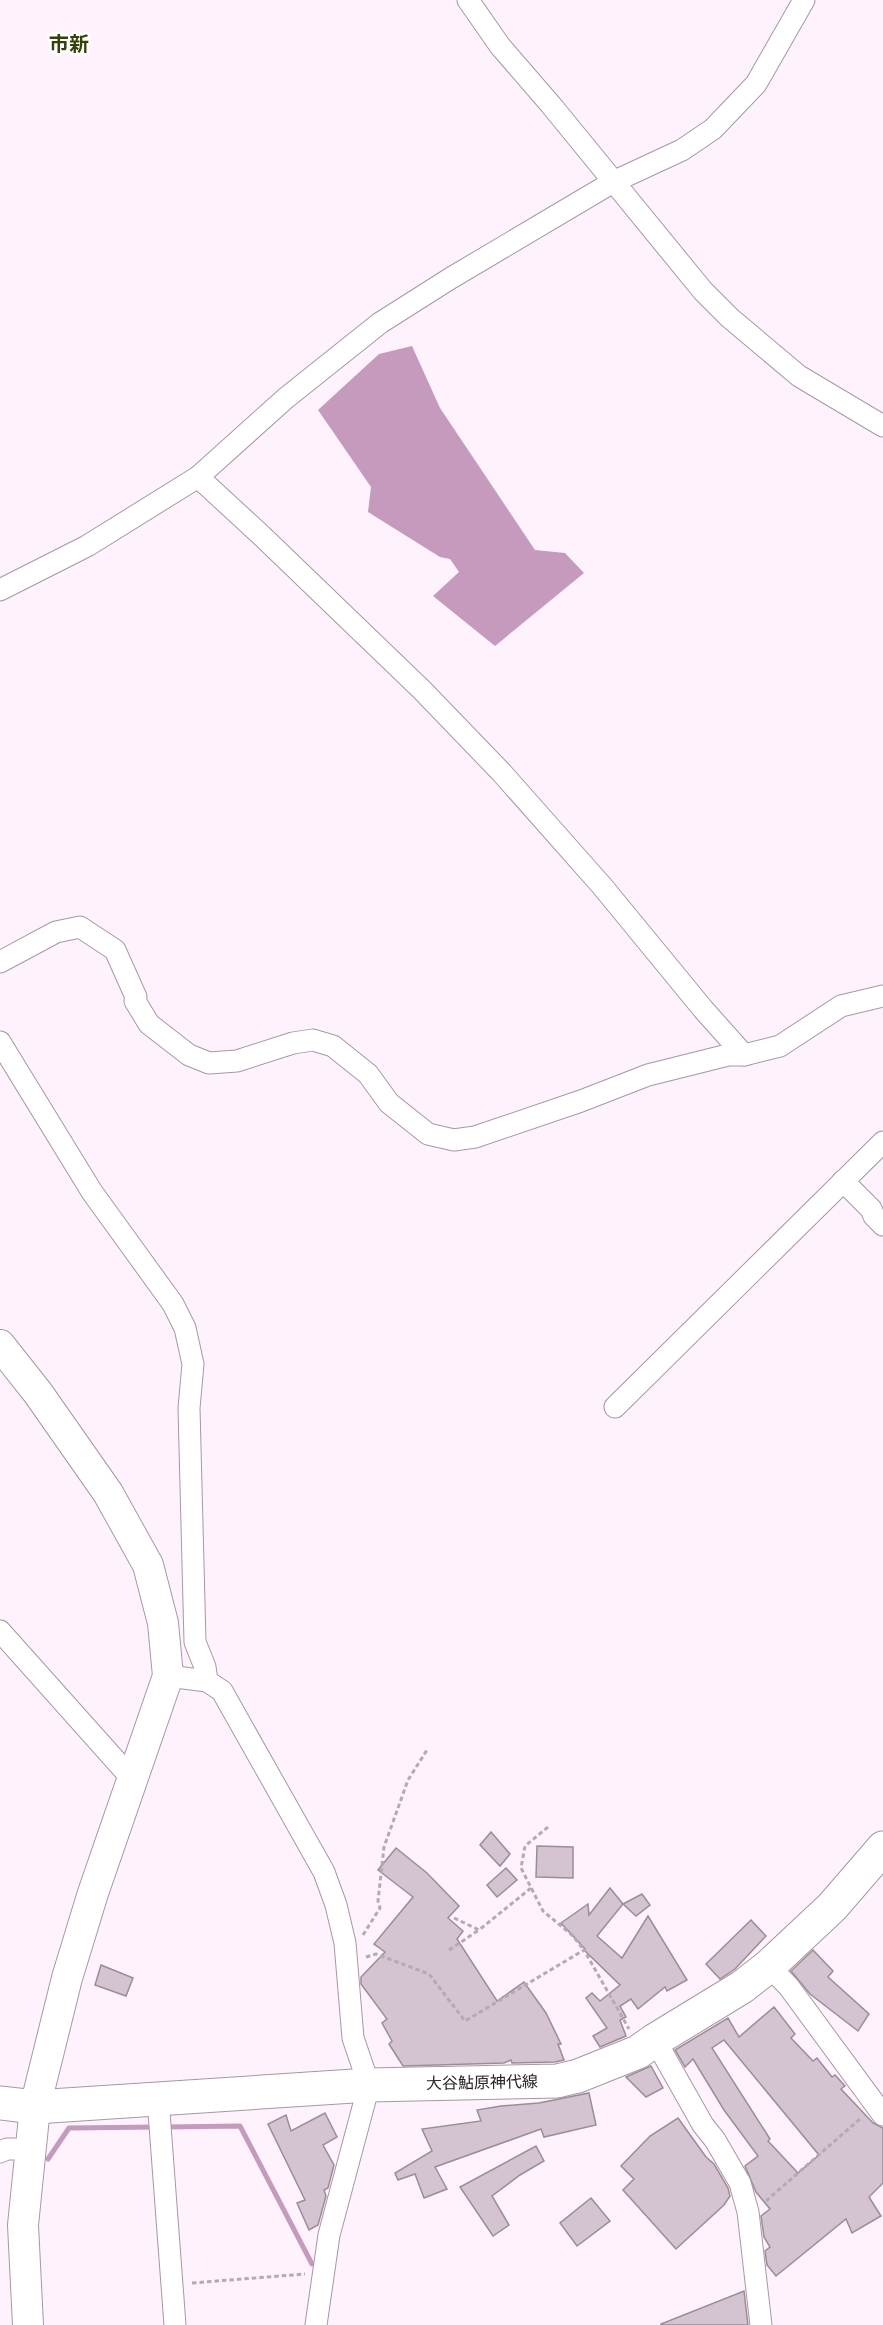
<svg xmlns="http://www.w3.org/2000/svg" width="883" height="2325" font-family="'Asap Condensed','Noto Sans JP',sans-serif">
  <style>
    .water { fill: #c59abd }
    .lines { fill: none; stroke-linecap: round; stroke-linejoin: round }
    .stream { stroke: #c59abd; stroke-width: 5 }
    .building { fill: #d4c3d1; stroke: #9c8c99; stroke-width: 1.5; fill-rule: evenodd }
    .street-casing { stroke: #a797a4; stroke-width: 23 }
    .secondary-casing { stroke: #a797a4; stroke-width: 32 }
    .primary-casing { stroke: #a797a4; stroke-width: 35 }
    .path { stroke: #b3aab2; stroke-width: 3; stroke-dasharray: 4.5 3; stroke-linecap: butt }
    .street { stroke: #fff; stroke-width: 21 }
    .secondary { stroke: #fff; stroke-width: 30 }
    .primary { stroke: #fff; stroke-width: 33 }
    .labels { text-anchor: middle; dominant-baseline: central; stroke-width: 5; stroke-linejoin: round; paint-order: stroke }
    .street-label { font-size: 16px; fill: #282227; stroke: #fff }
    .quarter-label { font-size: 20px; font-weight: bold; fill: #334209; stroke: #fff }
  </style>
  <rect width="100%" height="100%" fill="#fef3fc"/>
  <polygon class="water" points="412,346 440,408 535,550 565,553 584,573 495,646 433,596 459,572 450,559 440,557 368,512 371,487 318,410 379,354"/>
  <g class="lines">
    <g class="stream">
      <polyline points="166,2127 240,2126 312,2264"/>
      <polyline points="48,2159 69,2128 157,2127"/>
    </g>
  </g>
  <g class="building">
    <polygon points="491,1832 510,1854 500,1866 480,1845"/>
    <polygon points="537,1846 573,1847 573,1878 536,1877"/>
    <polygon points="396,1848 427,1873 459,1906 448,1918 463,1931 457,1939 497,2001 524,1982 546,2013 561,2044 558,2044 564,2060 555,2062 512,2063 511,2060 504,2063 403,2066 389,2044 392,2041 382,2023 387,2019 361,1984 361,1977 385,1952 374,1944 413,1897 378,1870"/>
    <polygon points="506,1868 517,1880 497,1897 487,1885"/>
    <polygon points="610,1888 623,1904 597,1936 622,1958 648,1916 687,1980 667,1991 665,1987 638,2009 631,1999 620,2006 626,2017 620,2020 626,2036 600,2047 593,2036 607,2028 586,1998 592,1993 600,2001 620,1985 584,1950 585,1949 561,1923 588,1904 589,1915"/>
    <polygon points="642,1894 650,1905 636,1916 623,1904"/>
    <polygon points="751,1920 766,1936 735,1969 720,1979 706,1964"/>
    <polygon points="813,1950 833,1971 828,1977 869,2014 858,2031 810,1994 791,1971"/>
    <polygon points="101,1965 133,1978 126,1996 95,1985"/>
    <path d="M774,2007L795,2034L791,2038L813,2061L817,2058L832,2077L835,2075L845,2086L841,2089L873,2123L883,2128V2183L869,2197L881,2216L852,2233L846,2219L776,2276L767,2265L765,2251L770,2247L764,2237L761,2216L770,2209L756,2192L745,2166L758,2156L724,2110L693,2059L685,2067L675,2050L728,2018L739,2037ZM724,2040L819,2155L798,2173L768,2141L770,2139L712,2048Z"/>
    <polygon points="651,2066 663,2088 646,2097 626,2077"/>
    <polygon points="589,2093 596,2125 544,2137 541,2129 435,2167 447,2189 424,2198 415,2174 398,2180 395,2173 432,2151 422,2129 481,2121 477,2110 501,2106 539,2103"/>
    <polygon points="325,2113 337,2137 323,2145 334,2165 328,2188 324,2190 326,2196 318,2225 309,2230 297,2203 305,2200 268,2124 286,2115 291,2131"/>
    <polygon points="678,2118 706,2157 714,2164 728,2188 730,2196 724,2205 676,2249 623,2190 634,2179 621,2166 650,2136"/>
    <polygon points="536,2146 544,2161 520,2175 492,2196 509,2225 493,2236 460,2187"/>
    <polygon points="591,2198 610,2221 577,2246 560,2223"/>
    <polygon points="744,2291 748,2325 661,2325 661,2324"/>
  </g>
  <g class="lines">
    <g class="street-casing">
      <g id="street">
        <polyline points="468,0 500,46 551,105 703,291 730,318 799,376 883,426"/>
        <polyline points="198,477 262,536 422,690 502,773 602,886 703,1009 744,1055"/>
        <polyline points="0,590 87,546 198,477 286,398 380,323 451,278 613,182 682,150 713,129 756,84 804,0"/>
        <polyline points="0,962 56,932 80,927 115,950 136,997 135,1001 149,1024 189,1055 209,1063 237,1061 293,1043 313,1040 333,1046 368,1074 389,1103 428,1134 454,1140 475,1137 581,1101 648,1075 728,1055 744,1055 780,1046 841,1006 883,996"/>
        <polyline points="0,1042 92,1192 173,1304 185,1328 193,1364 189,1408 195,1642 205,1667 207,1681"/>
        <polyline points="843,1181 871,1209 874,1216 883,1225"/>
        <polyline points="615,1407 883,1142"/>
        <polyline points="0,1631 133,1780"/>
        <polyline points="168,1676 207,1681 222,1691 324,1872 336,1905 345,1943 353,2038 369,2085 329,2235 316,2325"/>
        <polyline points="769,1966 789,1987 883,2115"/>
        <polyline points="655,2040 703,2125 715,2140 740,2183 748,2212 761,2325"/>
        <polyline points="158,2099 175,2325"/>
        <polyline points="0,2152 7,2149 31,2149"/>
      </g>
    </g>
    <g class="secondary-casing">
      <polyline id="secondary" points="0,1345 38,1393 108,1493 148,1565 163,1623 168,1676 93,1893 67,1978 35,2107 23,2225 28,2325"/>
    </g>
    <g class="primary-casing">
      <polyline id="primary" points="0,2103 35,2107 369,2085 557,2081 578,2076 638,2052 655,2040 742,1987 769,1966 832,1907 883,1848"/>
    </g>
    <g class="path">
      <polyline points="548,1827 525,1846 521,1868 543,1911 572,1935 584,1950"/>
      <polyline points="454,1918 479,1930 531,1888"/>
      <polyline points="363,1935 380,1908 378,1901 384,1847 408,1780 427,1750"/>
      <polyline points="449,1950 479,1930"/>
      <polyline points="366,1957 376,1954 429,1974 465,2021 584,1950 629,2029"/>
      <polyline points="766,2201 861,2118"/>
      <polyline points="192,2283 305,2274"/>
    </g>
    <use href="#street" class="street"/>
    <use href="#secondary" class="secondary"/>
    <use href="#primary" class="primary"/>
  </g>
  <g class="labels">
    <g class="street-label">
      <text transform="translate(482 2082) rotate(-1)">大谷鮎原神代線</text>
    </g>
    <g class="quarter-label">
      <text x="69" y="43">市新</text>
    </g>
  </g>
</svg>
